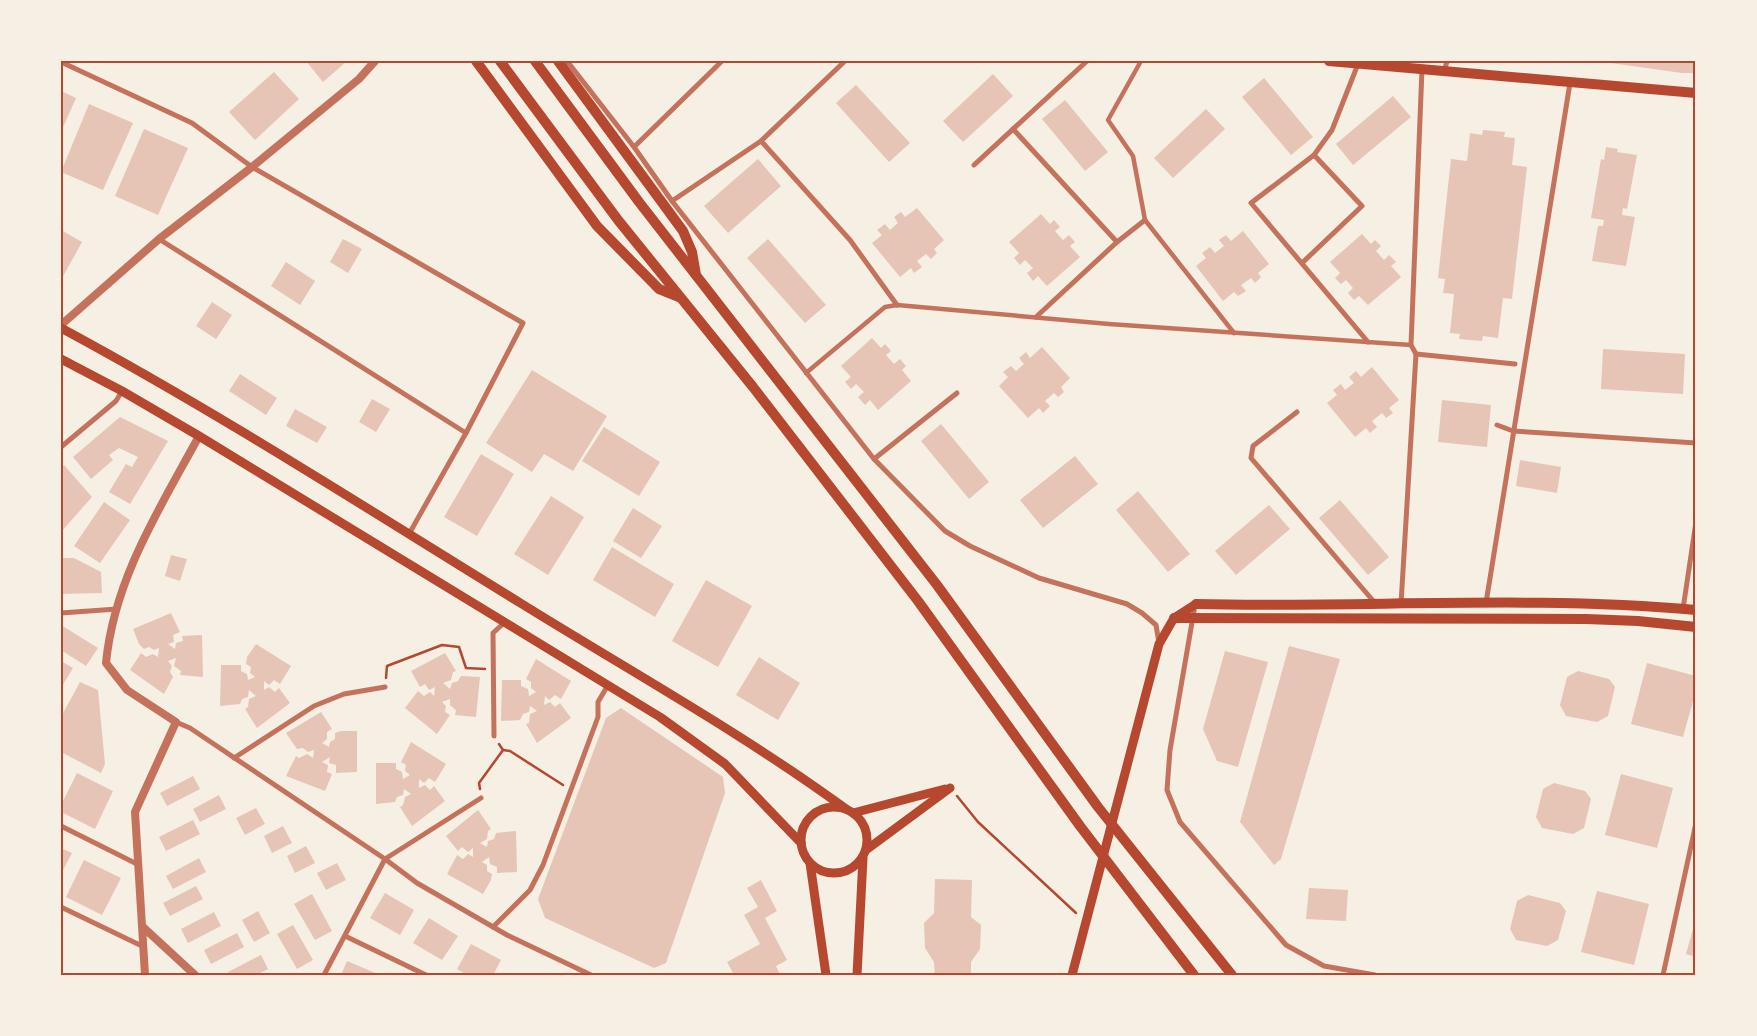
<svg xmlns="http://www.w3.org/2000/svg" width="1757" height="1036" font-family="Helvetica,sans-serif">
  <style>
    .building { fill: #e6c5b7 }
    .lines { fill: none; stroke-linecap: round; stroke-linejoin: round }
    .path { stroke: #b5482f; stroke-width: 2.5 }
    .pedestrian { stroke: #c5725c; stroke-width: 4.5 }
    .minor { stroke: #c5725c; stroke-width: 5 }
    .tertiary { stroke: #c5725c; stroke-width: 8 }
    .secondary { stroke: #b5482f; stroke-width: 9 }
    .primary { stroke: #b5482f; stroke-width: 10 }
    .trunk { stroke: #b5482f; stroke-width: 10 }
    .neatline { fill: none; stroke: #b5482f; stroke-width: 2 }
  </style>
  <rect width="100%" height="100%" fill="#f6efe4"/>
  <g class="building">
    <polygon points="306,61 347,61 323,82"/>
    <polygon points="1596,61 1696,61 1696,73 1682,73"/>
    <polygon points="274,72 299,99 255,140 229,112"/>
    <polygon points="993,74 1013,96 963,142 943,121"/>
    <polygon points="1264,78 1313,137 1291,155 1242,97"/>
    <polygon points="856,85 910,143 889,162 836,103"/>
    <polygon points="61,91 76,98 61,132"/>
    <polygon points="1393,96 1411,117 1353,165 1336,144"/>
    <polygon points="1065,100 1108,152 1085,171 1042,119"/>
    <polygon points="89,104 133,123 103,190 61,172"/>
    <polygon points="1206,109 1225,129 1173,178 1154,158"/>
    <polygon points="144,129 188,148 158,215 115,196"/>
    <polygon points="1483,130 1505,132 1504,137 1515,138 1512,165 1527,167 1512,299 1503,298 1498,338 1483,336 1482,341 1459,339 1460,334 1450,333 1454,294 1443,293 1445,279 1438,278 1451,159 1467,161 1470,133 1482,135"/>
    <polygon points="1606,147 1618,149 1617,152 1637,155 1627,209 1623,208 1622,215 1635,217 1626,266 1592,261 1598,226 1603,226 1604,220 1591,218 1601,159 1604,160"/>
    <polygon points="758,159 781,186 728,233 704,206"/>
    <polygon points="917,208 944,240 934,249 937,253 931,259 926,254 917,261 922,267 914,273 911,268 900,277 872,243 882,235 877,230 885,224 890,230 898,223 894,217 901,212 905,217"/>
    <polygon points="1041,214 1050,224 1054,220 1060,227 1055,231 1063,240 1069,235 1075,242 1070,246 1080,257 1047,286 1038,276 1033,281 1027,273 1033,268 1025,260 1020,265 1014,258 1019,253 1009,242"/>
    <polygon points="61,230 82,242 61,280"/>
    <polygon points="1243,231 1269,264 1258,273 1261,277 1255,283 1251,278 1241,285 1246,291 1238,296 1234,292 1223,301 1196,266 1206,258 1202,253 1210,247 1215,253 1224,246 1219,240 1226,235 1231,241"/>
    <polygon points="1362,234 1371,244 1375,240 1381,246 1376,251 1384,260 1389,255 1396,262 1391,266 1401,277 1368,305 1359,296 1354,300 1348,293 1353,288 1346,280 1341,284 1335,278 1340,273 1330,262"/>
    <polygon points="343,239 362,249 348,273 330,262"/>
    <polygon points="768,239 826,305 805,323 747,258"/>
    <polygon points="286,262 315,281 300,305 271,286"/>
    <polygon points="212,302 232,315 216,339 196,326"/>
    <polygon points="872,338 881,348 885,344 891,351 886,355 894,364 900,359 906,366 902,370 911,381 878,410 870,400 865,405 858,397 864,392 856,384 851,389 845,382 851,377 841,366"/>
    <polygon points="1042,347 1070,378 1061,387 1064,392 1058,397 1054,393 1045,401 1050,406 1043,413 1039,408 1028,418 999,386 1008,377 1003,372 1011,366 1016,371 1024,364 1019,358 1026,352 1030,358"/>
    <polygon points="1603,349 1685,354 1683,394 1601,389"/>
    <polygon points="1372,367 1399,400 1389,408 1393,413 1386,418 1382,413 1372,421 1377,427 1370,433 1366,428 1355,437 1327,403 1337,395 1333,390 1341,384 1345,390 1354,383 1349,377 1356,371 1361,377"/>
    <polygon points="532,370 607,416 573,471 544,454 532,472 486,443"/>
    <polygon points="240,374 277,398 266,415 229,391"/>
    <polygon points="372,399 390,409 376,432 359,422"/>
    <polygon points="1442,400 1491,405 1487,447 1438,442"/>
    <polygon points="295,409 327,427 317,443 286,426"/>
    <polygon points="120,417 168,441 130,504 109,492 126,464 132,467 138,457 119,448 109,455 113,460 91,479 73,457"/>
    <polygon points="941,424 989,482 969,499 921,441"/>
    <polygon points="604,427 660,462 639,496 582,461"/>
    <polygon points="481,454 514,474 477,536 444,517"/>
    <polygon points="1075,456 1098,484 1043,528 1020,500"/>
    <polygon points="1520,460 1561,467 1557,493 1516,486"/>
    <polygon points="64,465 92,497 61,532 61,468"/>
    <polygon points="1138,491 1190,554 1168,572 1116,510"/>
    <polygon points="551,496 584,517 548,575 514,554"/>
    <polygon points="1340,500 1389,557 1368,575 1319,518"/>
    <polygon points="104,502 130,520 100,563 74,546"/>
    <polygon points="1269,505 1290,529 1236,575 1215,551"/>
    <polygon points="633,508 662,526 641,558 613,541"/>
    <polygon points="612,547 674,584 655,617 593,580"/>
    <polygon points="171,555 187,559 180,581 165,576"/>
    <polygon points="61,558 74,558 101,572 102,593 61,594"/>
    <polygon points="706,580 752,606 718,667 672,641"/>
    <polygon points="171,613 180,632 173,635 174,642 168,644 175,649 176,643 183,641 182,636 202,635 203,677 180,675 181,671 174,666 176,658 168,661 172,666 170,672 173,677 164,694 130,670 141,653 146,657 153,654 158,657 159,648 154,650 149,647 144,649 139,644 133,629"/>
    <polygon points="61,625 98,648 86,666 61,650"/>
    <polygon points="256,644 291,666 280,684 274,680 269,685 264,681 264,690 269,687 275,692 279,688 290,703 257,728 245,709 248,707 249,699 256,696 249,690 248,697 242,699 240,704 220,706 221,665 241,665 241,671 247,674 248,680 255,677 250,673 251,667 246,664 247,657"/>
    <polygon points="1289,646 1340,659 1281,859 1274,865 1240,822"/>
    <polygon points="1225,651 1268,662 1238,767 1217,761 1203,729"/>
    <polygon points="445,653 456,671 453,672 451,680 443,683 450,689 452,683 458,681 461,676 480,677 476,717 455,715 456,710 450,705 450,699 442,702 446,706 445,712 450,715 437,734 405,708 418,691 424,696 430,692 434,696 435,687 429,690 425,684 420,687 411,671"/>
    <polygon points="759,657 800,683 778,720 736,695"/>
    <polygon points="536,659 571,681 561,699 555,695 549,700 545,696 544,705 550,702 555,707 560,703 571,718 537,743 526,724 529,723 530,714 537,711 530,706 529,712 523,714 520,720 501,721 502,680 521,680 521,686 528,689 529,696 536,692 531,688 531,682 526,679"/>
    <polygon points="61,661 73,668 61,688"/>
    <polygon points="1647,663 1696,676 1696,690 1683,737 1631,724"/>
    <polygon points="1578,671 1609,679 1615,687 1608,716 1597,722 1566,716 1560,705 1567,677"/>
    <polygon points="80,682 98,690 105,764 101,773 61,752 61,717"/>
    <polygon points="621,708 723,777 725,793 666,963 654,968 545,918 538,899 606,718"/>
    <polygon points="321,712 332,729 327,732 327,739 322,743 329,747 330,742 335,739 335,733 341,731 357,731 357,772 336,773 336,765 329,763 330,757 322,762 328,765 327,772 332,774 325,791 286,776 296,756 299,758 307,754 313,758 314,750 308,752 303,748 297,749 286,733"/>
    <polygon points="411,742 446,764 435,782 429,778 424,783 419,779 419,788 425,785 430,790 434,786 445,801 412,826 400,807 403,805 405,797 411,794 404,789 403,795 397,797 395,802 376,804 376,763 396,763 396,769 402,772 403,779 410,775 405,771 406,765 401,762"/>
    <polygon points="77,773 113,791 95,829 61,812 61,805"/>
    <polygon points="1621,774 1673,788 1657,848 1605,835"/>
    <polygon points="193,776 200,789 167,806 160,793"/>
    <polygon points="1554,783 1585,791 1591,799 1584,828 1573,834 1542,828 1536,817 1543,789"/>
    <polygon points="219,795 226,809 200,822 193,809"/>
    <polygon points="256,808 265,824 245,835 236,818"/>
    <polygon points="478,810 491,829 488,831 487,839 480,843 487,847 488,841 494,839 496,833 516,831 517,872 497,873 497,867 490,864 489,857 482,862 487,865 487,871 492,874 491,880 483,894 447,874 457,855 463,859 468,854 473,857 473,848 468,852 462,847 458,851 446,836"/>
    <polygon points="193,820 200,834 166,851 159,837"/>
    <polygon points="283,826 292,843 272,853 264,836"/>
    <polygon points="306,846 315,863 295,873 287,856"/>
    <polygon points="61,848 72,853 61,874"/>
    <polygon points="199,858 206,872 173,889 166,876"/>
    <polygon points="84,860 121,878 102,915 66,897"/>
    <polygon points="337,863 346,880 326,890 317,873"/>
    <polygon points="935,879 972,880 971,917 981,925 980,949 971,962 971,975 935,975 934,962 925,948 924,923 934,913"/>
    <polygon points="761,880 777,911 765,918 787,960 776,966 780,975 734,975 727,962 760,944 744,915 758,907 747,888"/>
    <polygon points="196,886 203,899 170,916 163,903"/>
    <polygon points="1309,888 1348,890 1346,921 1306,919"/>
    <polygon points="1597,891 1649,904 1634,965 1581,952"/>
    <polygon points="385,893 414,910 400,935 370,918"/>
    <polygon points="312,894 332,931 315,940 294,904"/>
    <polygon points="1528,895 1560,903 1566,911 1558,940 1547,946 1516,940 1510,929 1517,901"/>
    <polygon points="258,911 270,933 254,942 242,920"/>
    <polygon points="214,912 221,926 188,943 181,929"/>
    <polygon points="429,918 458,936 442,960 413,943"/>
    <polygon points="1696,918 1696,957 1686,954"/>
    <polygon points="293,925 313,960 297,969 277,934"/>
    <polygon points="237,933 244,947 211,964 204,950"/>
    <polygon points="471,944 501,960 493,975 467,975 457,969"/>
    <polygon points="261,955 268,969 256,975 229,975 228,972"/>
    <polygon points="347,961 380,975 341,975"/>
  </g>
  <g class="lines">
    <g class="path">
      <polyline points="386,678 387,666 442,645 459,647 466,668 485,669"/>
      <polyline points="503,750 510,751 563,785"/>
      <polyline points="480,789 479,783 503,750 499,744"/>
      <polyline points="957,796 978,822 1076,913"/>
    </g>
    <g class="pedestrian">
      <polyline points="1141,61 1108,120 1133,156 1145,220 1234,333"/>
      <polyline points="806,373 885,307 897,305 1109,324 1411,345"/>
    </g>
    <g class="minor">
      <polyline points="567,61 634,147 672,201 874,459 945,531 970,546 1039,578 1127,604 1142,613 1156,625 1159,643"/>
      <polyline points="61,62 192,123 252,167 523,323 466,433 409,534"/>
      <polyline points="1358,64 1332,130 1314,155 1251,203 1368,342"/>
      <polyline points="1444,72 1447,61"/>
      <polyline points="1013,129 1117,242"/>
      <polyline points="761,141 850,240 897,305"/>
      <polyline points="634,147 722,61"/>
      <polyline points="974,165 1087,61"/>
      <polyline points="672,201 761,141 845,61"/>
      <polyline points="159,239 466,433"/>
      <polyline points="1302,263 1362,206 1314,155"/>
      <polyline points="1036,317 1117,242 1145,220"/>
      <polyline points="1416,354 1515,364"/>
      <polyline points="1297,412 1253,446 1251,458 1375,603"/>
      <polyline points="1497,425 1513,431 1696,443"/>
      <polyline points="61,447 116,401 122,391"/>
      <polyline points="874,459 957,393"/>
      <polyline points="1486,603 1570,83"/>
      <polyline points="1401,604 1416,354 1411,345 1422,69"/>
      <polyline points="1195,605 1170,750 1167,790 1180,822 1286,945 1324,966 1375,975"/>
      <polyline points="1683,609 1696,522"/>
      <polyline points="61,613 117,609"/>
      <polyline points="176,722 190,728 385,859 417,883 507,935 591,975"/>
      <polyline points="494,736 493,633 505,622"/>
      <polyline points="234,758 314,706 344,694 385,687"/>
      <polyline points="61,826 139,865"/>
      <polyline points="61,907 144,947"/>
      <polyline points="493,927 530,890 543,865 598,717 598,702 608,685"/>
      <polyline points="345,936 426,975"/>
      <polyline points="324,975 385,859 481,798"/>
      <polyline points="1663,975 1696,823"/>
    </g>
    <g class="tertiary">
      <polyline points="61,325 159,239 252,167 359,79 375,61"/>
      <polyline points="144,928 195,975"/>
      <path d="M145,975L135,812L176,722L127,690L106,663C114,579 160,508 199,436"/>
    </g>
    <g class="secondary">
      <path d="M61,328C219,413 369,510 522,604C630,671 742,733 846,809"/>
      <polyline points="61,359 122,391 199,436 660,717 725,764 801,843"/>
      <circle cx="834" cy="840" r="33"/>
      <polyline points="853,813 945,789"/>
      <polyline points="866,850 950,788"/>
      <polyline points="810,863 826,975"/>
      <polyline points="857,975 863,858"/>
      <polyline points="1072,975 1159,644 1174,618 1196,604"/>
    </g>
    <g class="primary">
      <polyline points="1329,61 1696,93"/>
      <path d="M1196,604C1362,608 1530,595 1696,610"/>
      <polyline points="1174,618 1586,619 1638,621 1696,627"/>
    </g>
    <g class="trunk">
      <polyline points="476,61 597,226 659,289 679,297"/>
      <polyline points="500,61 618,220 753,387 918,601 1080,826 1194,975"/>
      <polyline points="535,61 639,202 937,585 1098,807 1232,975"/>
      <polyline points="558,61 683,231 692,252 696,275"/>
    </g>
  </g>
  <rect width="1757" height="1036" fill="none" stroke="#f6efe4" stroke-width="125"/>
  <rect x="62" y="62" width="1632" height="912" class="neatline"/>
</svg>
